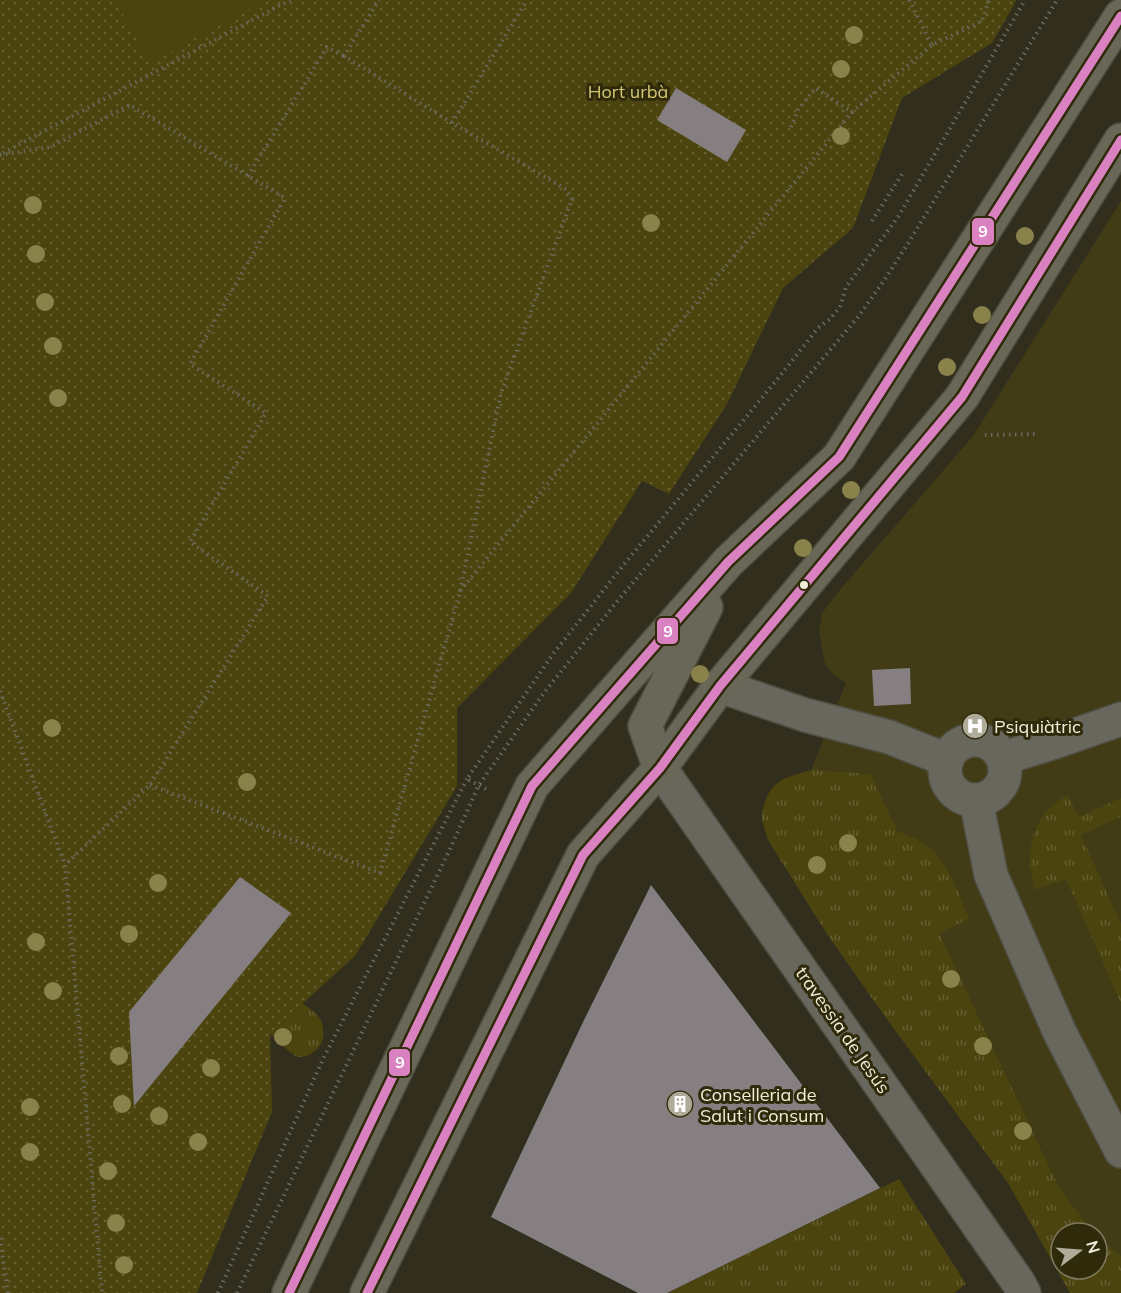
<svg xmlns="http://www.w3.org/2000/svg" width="1121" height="1293" font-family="Mulish,sans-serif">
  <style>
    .built { fill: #413b16; fill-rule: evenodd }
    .grass { fill: url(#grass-tufts) }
    .park { fill: url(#park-dots) }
    .pitch { fill: #4b440f }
    .building { fill: #857f82 }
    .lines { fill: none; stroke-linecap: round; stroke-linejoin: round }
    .minor-casing { stroke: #4e4c3d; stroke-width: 36 }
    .major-casing { stroke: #4e4c3d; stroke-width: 36 }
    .path { stroke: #6c6a5f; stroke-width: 4; stroke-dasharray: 1.5 4.5; stroke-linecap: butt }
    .minor { stroke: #68675d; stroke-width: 33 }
    .major { stroke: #686758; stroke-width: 33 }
    .bus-1-casing { stroke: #2f2a0a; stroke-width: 14 }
    .bus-1 { stroke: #da82c1; stroke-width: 9 }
    .tree { fill: #8a824b }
    .bus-dot { fill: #f1eedc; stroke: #2f2a0a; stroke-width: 2 }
    .labels { text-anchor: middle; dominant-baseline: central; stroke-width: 6; stroke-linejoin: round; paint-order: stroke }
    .park-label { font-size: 18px; fill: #d3c670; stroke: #2f2a0a }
    .poi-label { font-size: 18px; fill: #f1eedc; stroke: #2f2a0a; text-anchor: start }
    .street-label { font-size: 18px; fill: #f1eedc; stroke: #2f2a0a }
    .line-badge { stroke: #2f2a0a; stroke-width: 2 }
    .badge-label { font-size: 16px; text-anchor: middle; font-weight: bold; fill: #fff }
  </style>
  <defs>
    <pattern id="grass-tufts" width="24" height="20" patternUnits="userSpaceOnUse" patternTransform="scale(1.5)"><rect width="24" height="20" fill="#4b440f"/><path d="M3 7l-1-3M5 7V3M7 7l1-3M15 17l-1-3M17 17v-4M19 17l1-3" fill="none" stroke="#655f31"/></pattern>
    <pattern id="park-dots" width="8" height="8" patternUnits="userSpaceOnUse" patternTransform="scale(1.5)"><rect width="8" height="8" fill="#4b440f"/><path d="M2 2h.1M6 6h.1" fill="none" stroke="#655f31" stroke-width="1.8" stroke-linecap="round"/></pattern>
  </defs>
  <rect width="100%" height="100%" fill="#312e1d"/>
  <path class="built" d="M1121,201V1293H1070L1008,1183L886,1018L827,934L768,840L762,820V812L766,798L773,787L783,779L790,776L811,770L846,683L836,677L825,664L819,632L822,613L839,591L973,436ZM1061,1233H1097V1269H1061Z"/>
  <g class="grass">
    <path d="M811,770L870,774L898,832C915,836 933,848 943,863C955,879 961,901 969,919L939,933L1058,1186L1093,1233H1061V1269H1097V1237L1121,1256V1293H1070L1008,1183L886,1018L827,934L768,840L762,820V812L769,793L773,787L783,779Z"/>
    <path d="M1067,795L1079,817L1121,798V817L1081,835L1121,924V1003L1066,879L1035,890C1027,864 1028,835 1045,813C1051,805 1060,800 1067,795Z"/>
    <path d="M291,997C300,1002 311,1008 318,1016C327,1028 325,1046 312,1053C309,1055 303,1058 299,1057C290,1055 277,1039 269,1033Z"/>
    <polygon points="899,1179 966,1284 954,1293 667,1293"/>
  </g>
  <polygon class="park" points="0,0 1016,0 1014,5 992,43 902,98 853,228 783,288 727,404 669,494 642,481 571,593 457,708 457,786 355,956 270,1033 272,1112 197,1293 0,1293"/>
  <polygon class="pitch" points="115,0 267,0 149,63"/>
  <g class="building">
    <polygon points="676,88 746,130 727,162 657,120"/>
    <polygon points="910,668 911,704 874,706 872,670"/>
    <polygon points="240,877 291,913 134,1106 129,1012"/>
    <polygon points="651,885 880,1188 667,1293 638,1293 491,1217 584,1020"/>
  </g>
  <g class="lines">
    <g class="minor-casing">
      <g id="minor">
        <polyline points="720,686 805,715 889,737 947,760"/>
        <circle cx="975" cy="770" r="30"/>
        <polyline points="1004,758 1058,741 1121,719"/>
        <polyline points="660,768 1018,1282 1024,1293"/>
        <polyline points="976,800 991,875 1060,1033 1121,1151"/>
      </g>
    </g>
    <g class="major-casing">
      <g id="major">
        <polyline points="660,768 645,726 706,607"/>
        <polyline points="289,1293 532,786 728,562 839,457 1121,16"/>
        <polyline points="367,1293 583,855 660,768 720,686 962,397 1121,140"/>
      </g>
    </g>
    <g class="path">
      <polyline points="909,0 932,45"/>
      <polyline points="452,123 527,0"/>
      <polyline points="791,127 798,110 815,88 852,112 932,45 982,21 989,0"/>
      <polyline points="3,153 290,0"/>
      <polyline points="0,155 50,147 130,105 285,198 190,364 266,413 190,542 268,596 150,785 65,865"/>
      <polyline points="248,176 327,47 344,56"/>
      <polyline points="872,221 904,171"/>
      <polyline points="985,435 1039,434"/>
      <polyline points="460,591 852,112"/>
      <polyline points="0,691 65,865 102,1293"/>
      <polyline points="150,785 380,873 460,592 501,393 572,199 566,189 452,123 344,56 379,0"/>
      <polyline points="486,789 467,779 553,654 621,568 780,376 818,328 830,319 840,307 846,287 898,217 1025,0"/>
      <polyline points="0,1238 8,1293"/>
      <polyline points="218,1293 323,1059 467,779"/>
      <polyline points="237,1293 449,851 479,785 543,694 615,604 858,317 883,282 907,245 1057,0"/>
    </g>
    <use href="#minor" class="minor"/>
    <use href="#major" class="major"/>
    <g class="bus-1-casing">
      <g id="bus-1">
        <polyline points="289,1293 532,786 728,562 839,457 1121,16"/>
        <polyline points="367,1293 583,855 660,768 720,686 962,397 1121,140"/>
      </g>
    </g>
    <use href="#bus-1" class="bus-1"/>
  </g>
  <g class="tree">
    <circle cx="854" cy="35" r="9"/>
    <circle cx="841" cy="69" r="9"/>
    <circle cx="841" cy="136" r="9"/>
    <circle cx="33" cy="205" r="9"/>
    <circle cx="651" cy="223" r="9"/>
    <circle cx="1025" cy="236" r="9"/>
    <circle cx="36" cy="254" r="9"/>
    <circle cx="45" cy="302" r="9"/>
    <circle cx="982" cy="315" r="9"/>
    <circle cx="53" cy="346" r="9"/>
    <circle cx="947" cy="367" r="9"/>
    <circle cx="58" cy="398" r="9"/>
    <circle cx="851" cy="490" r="9"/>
    <circle cx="803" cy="548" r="9"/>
    <circle cx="700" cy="674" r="9"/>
    <circle cx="52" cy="728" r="9"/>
    <circle cx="247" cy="782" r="9"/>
    <circle cx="848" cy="843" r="9"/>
    <circle cx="817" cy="865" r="9"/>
    <circle cx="158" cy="883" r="9"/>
    <circle cx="129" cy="934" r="9"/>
    <circle cx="36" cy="942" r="9"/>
    <circle cx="951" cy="979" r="9"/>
    <circle cx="53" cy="991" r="9"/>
    <circle cx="283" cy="1037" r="9"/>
    <circle cx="983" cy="1046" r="9"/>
    <circle cx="119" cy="1056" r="9"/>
    <circle cx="211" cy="1068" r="9"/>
    <circle cx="122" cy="1104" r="9"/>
    <circle cx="30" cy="1107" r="9"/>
    <circle cx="159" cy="1116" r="9"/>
    <circle cx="1023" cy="1131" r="9"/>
    <circle cx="198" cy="1142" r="9"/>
    <circle cx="30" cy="1152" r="9"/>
    <circle cx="108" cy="1171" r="9"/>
    <circle cx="116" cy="1223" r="9"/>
    <circle cx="124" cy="1265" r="9"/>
  </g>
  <defs>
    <g id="hospital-disc" transform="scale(1.35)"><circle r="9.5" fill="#aeab99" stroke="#2f2a0a"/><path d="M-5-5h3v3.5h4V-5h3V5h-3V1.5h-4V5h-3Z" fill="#fff"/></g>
    <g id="building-disc" transform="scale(1.35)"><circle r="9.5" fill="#aeab99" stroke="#2f2a0a"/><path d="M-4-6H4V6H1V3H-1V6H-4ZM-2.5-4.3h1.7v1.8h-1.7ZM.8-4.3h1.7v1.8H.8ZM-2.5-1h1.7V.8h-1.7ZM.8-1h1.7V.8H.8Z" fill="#fff"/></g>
  </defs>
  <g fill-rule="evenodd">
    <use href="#hospital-disc" x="975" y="726"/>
    <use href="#building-disc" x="680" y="1104"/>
  </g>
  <circle class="bus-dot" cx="804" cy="585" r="5"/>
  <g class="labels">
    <g class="park-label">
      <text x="628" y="91">Hort urbà</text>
    </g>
    <g class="poi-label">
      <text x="994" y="726">Psiquiàtric</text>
      <text x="700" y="1094">Conselleria de<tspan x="700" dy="21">Salut i Consum</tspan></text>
    </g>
    <g class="street-label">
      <text transform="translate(843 1030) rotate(55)">travessia de Jesús</text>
    </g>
  </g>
  <g class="line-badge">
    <rect x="971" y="217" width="24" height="29" rx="6" fill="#da82c1"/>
    <rect x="656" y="617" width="23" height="28" rx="6" fill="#da82c1"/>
    <rect x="388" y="1048" width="23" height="29" rx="6" fill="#da82c1"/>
  </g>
  <g class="badge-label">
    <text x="983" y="237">9</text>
    <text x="668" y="637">9</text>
    <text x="400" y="1068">9</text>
  </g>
  <g transform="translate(1079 1251) rotate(74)"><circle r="28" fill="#2f2a0a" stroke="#7d785e" stroke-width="1.5"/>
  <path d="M0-4.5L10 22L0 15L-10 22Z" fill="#aeab99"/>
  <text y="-9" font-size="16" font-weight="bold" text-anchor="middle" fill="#f1eedc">N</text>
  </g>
</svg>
